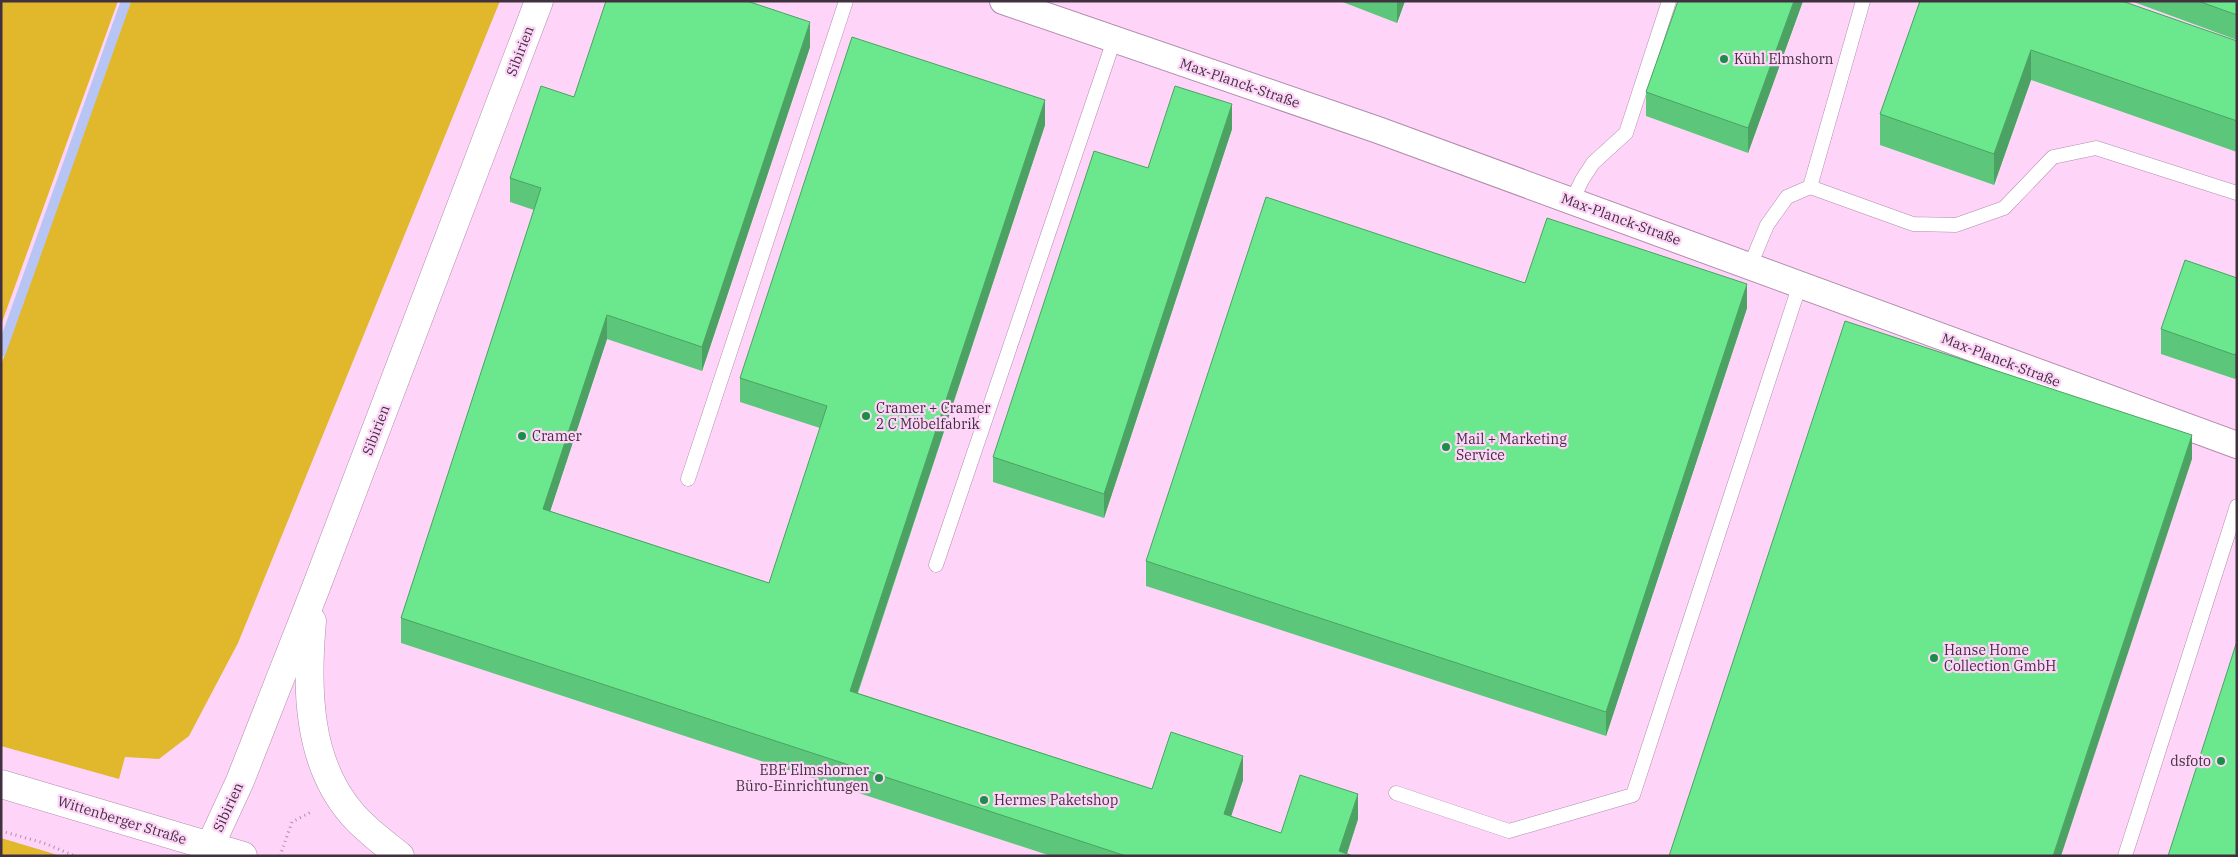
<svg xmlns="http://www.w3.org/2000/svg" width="2238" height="857" font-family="'IBM Plex Serif',serif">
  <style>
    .grass { fill: #e1b72b }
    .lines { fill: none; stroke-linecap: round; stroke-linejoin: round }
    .stream { stroke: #b6c5f3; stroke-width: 10 }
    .lane-casing { stroke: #b08bac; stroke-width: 15 }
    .street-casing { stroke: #b08bac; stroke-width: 28 }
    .secondary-casing { stroke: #b08bac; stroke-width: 29 }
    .path { stroke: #ac8ea8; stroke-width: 3; stroke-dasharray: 1 4; stroke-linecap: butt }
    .lane { stroke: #fff; stroke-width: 14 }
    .street { stroke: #fff; stroke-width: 26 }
    .secondary { stroke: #fff; stroke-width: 28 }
    .wall { fill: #5cc77a }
    .shaded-wall { fill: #4ba263 }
    .building { fill: #6be78e; stroke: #4ba263 }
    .poi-dot { fill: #1c8d46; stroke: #fed5f8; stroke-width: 2 }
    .labels { text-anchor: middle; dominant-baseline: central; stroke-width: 4.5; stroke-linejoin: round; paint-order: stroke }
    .street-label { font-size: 14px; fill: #41313f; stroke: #fed5f8 }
    .poi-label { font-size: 14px; fill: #41313f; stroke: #fed5f8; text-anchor: start }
  </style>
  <rect width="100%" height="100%" fill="#fed5f8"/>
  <g class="grass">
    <polygon points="1,1 118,1 1,325"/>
    <polygon points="131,1 500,1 238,643 189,736 159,759 125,757 119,779 1,746 1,365"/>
    <polygon points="1,838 61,856 1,856"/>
  </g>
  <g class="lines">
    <polyline class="stream" points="1,352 126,1"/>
    <g class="lane-casing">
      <g id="lane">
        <polyline points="1810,187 1863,1"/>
        <polyline points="1572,201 1582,180 1593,163 1626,133 1669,1"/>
        <polyline points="1750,266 1767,225 1787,197 1810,187 1913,224 1956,225 2004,208 2053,157 2096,148 2237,193"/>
        <polyline points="688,479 846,1"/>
        <polyline points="936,565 1114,40"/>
        <polyline points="1396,793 1509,831 1633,795 1800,284"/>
        <polyline points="2125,856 2237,506"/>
      </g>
    </g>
    <g class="street-casing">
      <polyline id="street" points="1003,1 1378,130 2237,445"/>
    </g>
    <g class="secondary-casing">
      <g id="secondary">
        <path d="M312,621C306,688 307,763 353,815C367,831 384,843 400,856"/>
        <polyline points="1,784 243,856"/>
        <polyline points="210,846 240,781 315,590 539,1"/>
      </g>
    </g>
    <g class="path">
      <polyline points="1,831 44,843 75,856"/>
      <polyline points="280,856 292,822 313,811"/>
    </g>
    <use href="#lane" class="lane"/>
    <use href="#street" class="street"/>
    <use href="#secondary" class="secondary"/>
  </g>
  <g class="wall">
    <polygon points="1340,1 1405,1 1397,23"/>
    <polygon points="1803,1 1748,153 1646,116 1646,92"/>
    <polygon points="1920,1 2237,41 2237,152 2031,80 1994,185 1880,145 1880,114"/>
    <polygon points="2131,1 2237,1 2237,40"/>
    <polygon points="810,47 702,371 607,339 550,511 769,583 820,428 740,402 740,378 1045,125 858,693 1152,789 1243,780 1231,816 1281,833 1358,819 1347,854 1353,856 1051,856 401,643 401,618 534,210 510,202 510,178 574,97"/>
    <polygon points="1232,129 1104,518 993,482 993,457 1148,168"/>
    <polygon points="2237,278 2235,379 2161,354 2161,329"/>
    <polygon points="1525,283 1747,308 1606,736 1146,586 1146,561"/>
  </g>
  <g class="shaded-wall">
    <polygon points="1397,1 1405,1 1397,23"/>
    <polygon points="1794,1 1803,1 1748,153 1748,128"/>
    <polygon points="810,22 810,47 702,371 702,347"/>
    <polygon points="2031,50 2031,80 1994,185 1994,154"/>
    <polygon points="1045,100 1045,125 850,715 850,691"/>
    <polygon points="1232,104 1232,129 1104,518 1104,494"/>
    <polygon points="1747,284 1747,308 1606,736 1606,712"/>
    <polygon points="607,315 607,339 543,533 543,509"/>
    <polygon points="2237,351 2237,376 2235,379 2235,355"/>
    <polygon points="2192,435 2192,459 2061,856 2053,856"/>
    <polygon points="1243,756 1243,780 1224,838 1224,814"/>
    <polygon points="1358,794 1358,819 1346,856 1339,851"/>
  </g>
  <g class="building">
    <polygon points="606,1 747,1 810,22 702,347 607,315 543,509 769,583 827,406 740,378 852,37 1045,100 850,691 1152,789 1171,732 1243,756 1224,814 1281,833 1300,775 1358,794 1339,851 1353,856 1126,856 401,618 541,188 510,178 541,86 574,97"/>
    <polygon points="1678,1 1794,1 1748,128 1646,92"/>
    <polygon points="1920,1 2122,1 2237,41 2237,121 2031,50 1994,154 1880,114"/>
    <polygon points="2198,1 2237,1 2237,15"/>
    <polygon points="1175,86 1232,104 1104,494 993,457 1094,151 1148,168"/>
    <polygon points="1266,197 1525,283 1547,218 1747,284 1606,712 1146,561"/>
    <polygon points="2185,260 2237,278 2237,351 2235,355 2161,329"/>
    <polygon points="1845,321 2192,435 2053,856 1669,856"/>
    <polygon points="2237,641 2237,856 2168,856"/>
  </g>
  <g class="poi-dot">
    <circle cx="1724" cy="59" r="5"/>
    <circle cx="866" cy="416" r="5"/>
    <circle cx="522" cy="436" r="5"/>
    <circle cx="1446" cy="447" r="5"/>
    <circle cx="1934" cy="658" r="5"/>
    <circle cx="2221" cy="761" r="5"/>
    <circle cx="879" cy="778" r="5"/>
    <circle cx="984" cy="800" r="5"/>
  </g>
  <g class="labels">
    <g class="street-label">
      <text transform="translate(520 51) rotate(-69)">Sibirien</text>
      <text transform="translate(1240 83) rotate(19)">Max-Planck-Straße</text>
      <text transform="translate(1621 219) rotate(20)">Max-Planck-Straße</text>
      <text transform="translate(2001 360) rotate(21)">Max-Planck-Straße</text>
      <text transform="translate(376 430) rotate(-69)">Sibirien</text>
      <text transform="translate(228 807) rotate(-65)">Sibirien</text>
      <text transform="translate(122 820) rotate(17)">Wittenberger Straße</text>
    </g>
    <g class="poi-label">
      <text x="1734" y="59">Kühl Elmshorn</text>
      <text x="876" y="408">Cramer + Cramer<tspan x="876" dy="16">2 C Möbelfabrik</tspan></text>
      <text x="532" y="436">Cramer</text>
      <text x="1456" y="439">Mail + Marketing<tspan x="1456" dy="16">Service</tspan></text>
      <text x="1944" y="650">Hanse Home<tspan x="1944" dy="16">Collection GmbH</tspan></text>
      <text x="2211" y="761" text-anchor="end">dsfoto</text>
      <text x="869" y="770" text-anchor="end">EBE Elmshorner<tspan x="869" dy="16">Büro-Einrichtungen</tspan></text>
      <text x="994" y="800">Hermes Paketshop</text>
    </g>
  </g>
  <rect width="2238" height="857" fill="none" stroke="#41313f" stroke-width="5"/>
</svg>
